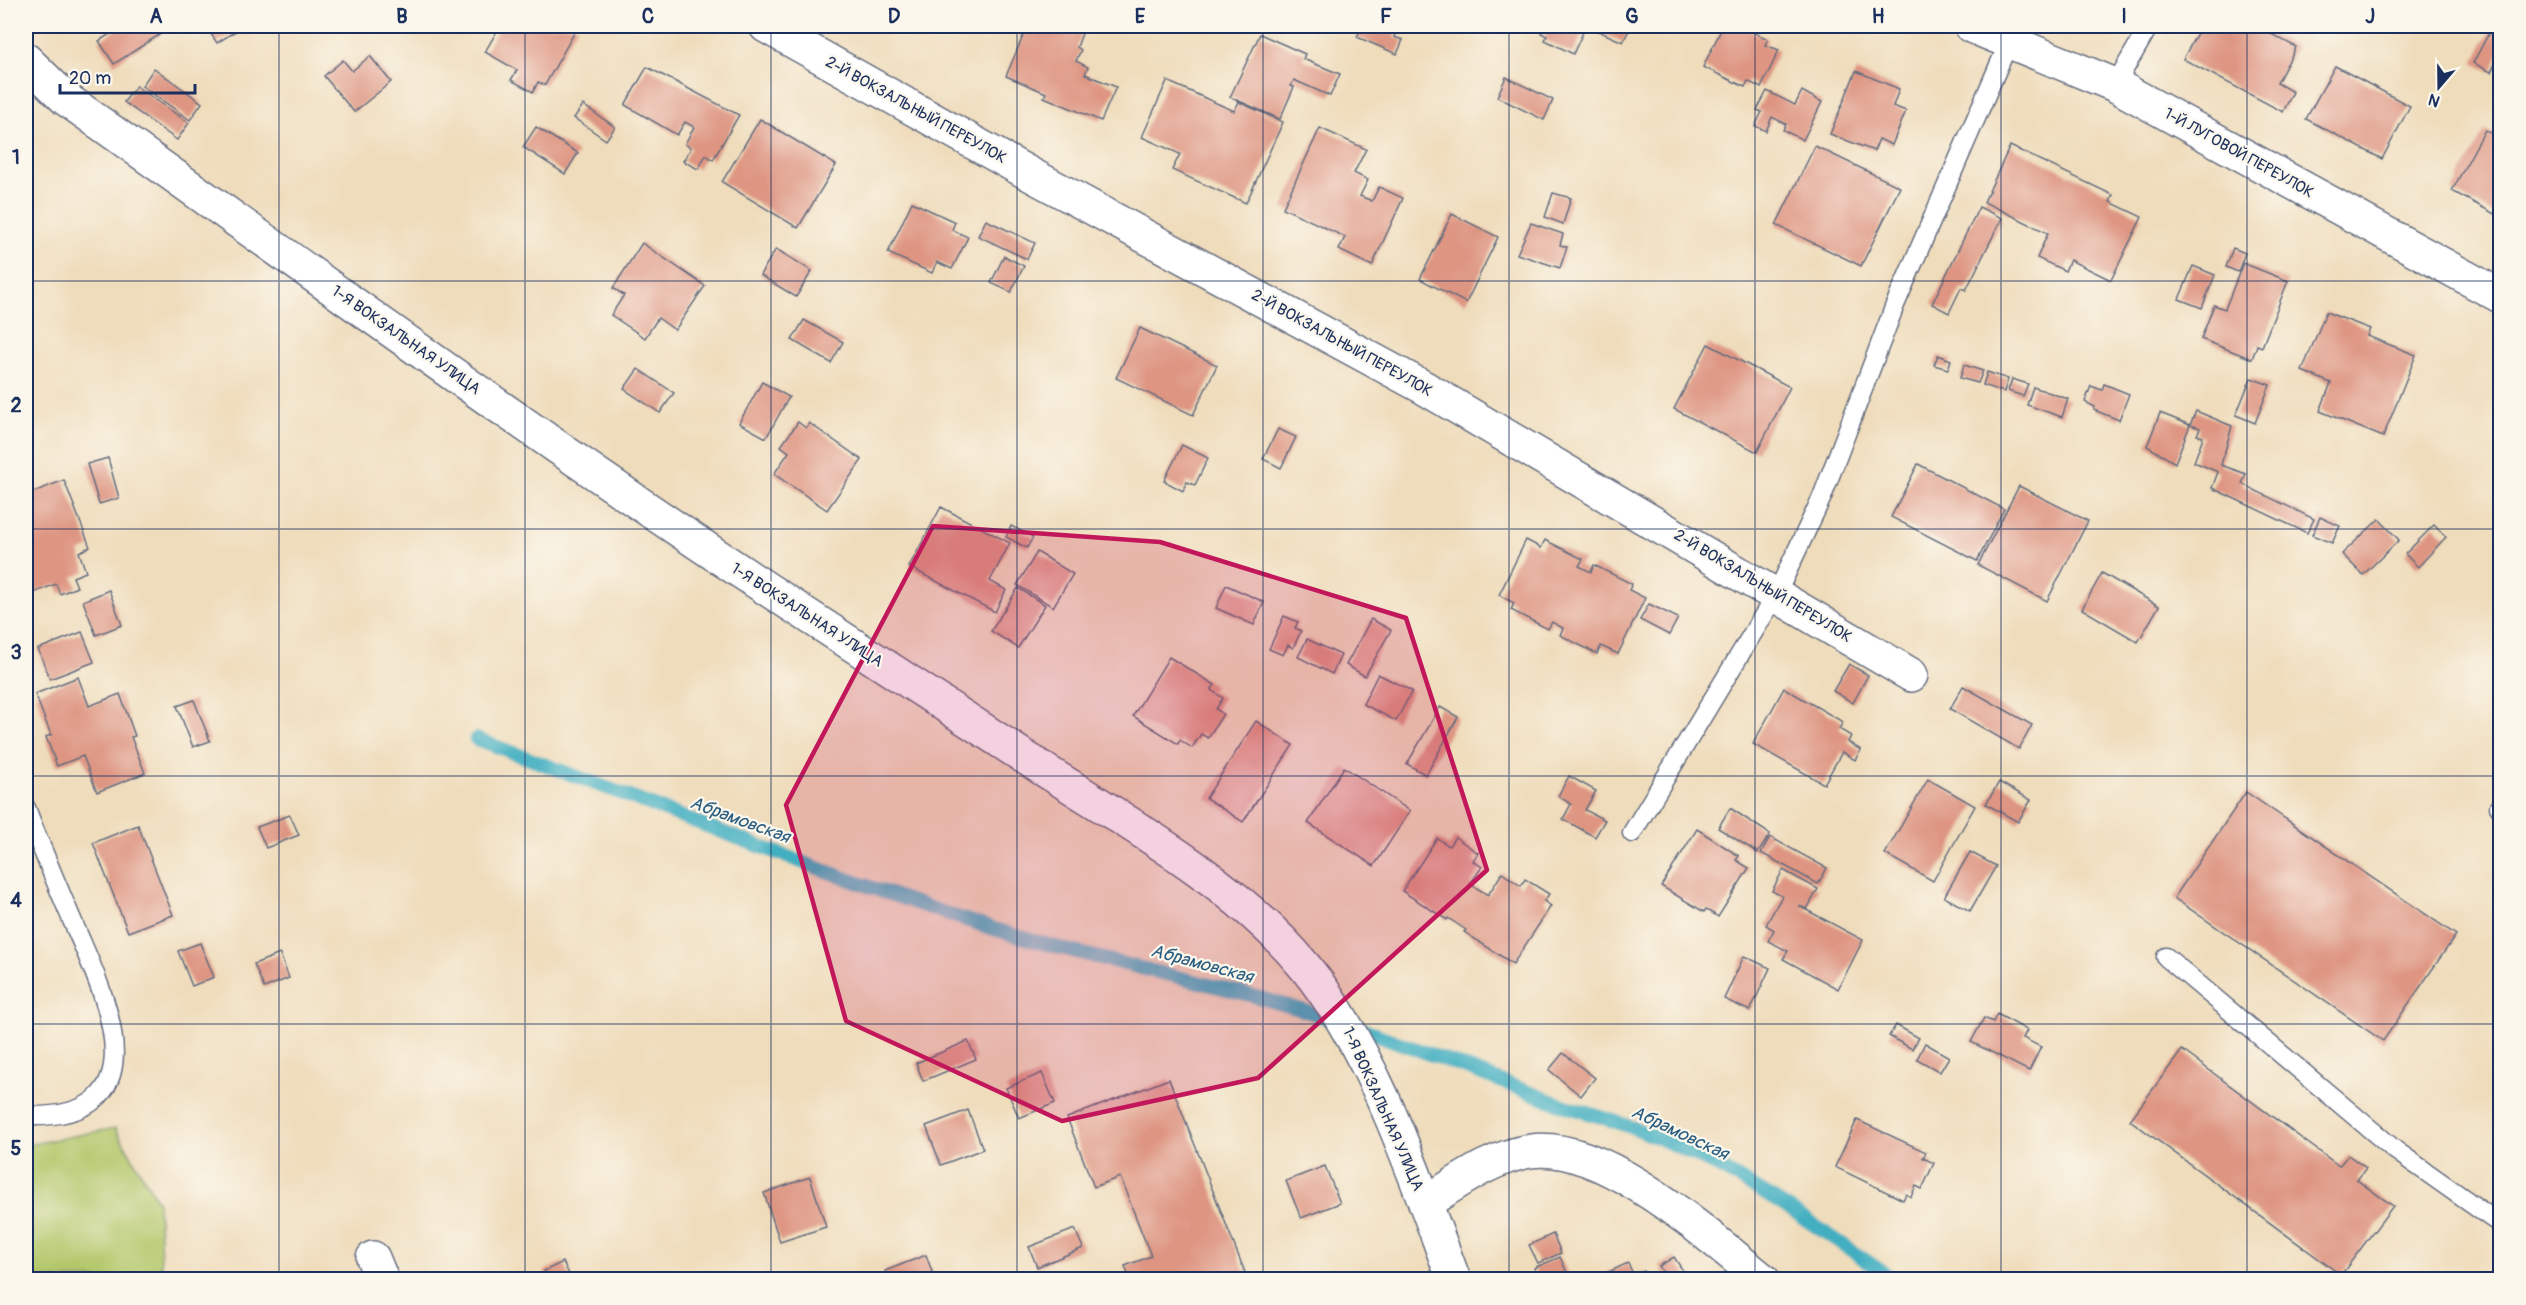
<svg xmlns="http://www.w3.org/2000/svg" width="2526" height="1305" font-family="Pangolin,sans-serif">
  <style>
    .green { fill: #b3c76b; stroke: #677b64; stroke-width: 1.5 }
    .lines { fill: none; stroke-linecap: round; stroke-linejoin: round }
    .stream { stroke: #43afc1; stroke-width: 14 }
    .building { fill: #de9582 }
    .service-casing { stroke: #656c7f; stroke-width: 21 }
    .minor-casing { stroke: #656c7f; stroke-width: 36 }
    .service { stroke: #fff; stroke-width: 18 }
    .minor { stroke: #fff; stroke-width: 33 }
    .marked { fill: #c2185b; fill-opacity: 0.2; stroke: #c2185b; stroke-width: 4.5; stroke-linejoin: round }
    .grid { fill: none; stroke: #1b2f5e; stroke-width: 1.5; stroke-opacity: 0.55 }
    .labels { text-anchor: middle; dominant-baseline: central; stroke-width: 4.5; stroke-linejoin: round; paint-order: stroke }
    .street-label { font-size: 16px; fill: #1b2f5e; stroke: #fbf7ec }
    .water-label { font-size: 18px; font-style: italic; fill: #295c81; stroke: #fbf7ec }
    .neatline { fill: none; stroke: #1b2f5e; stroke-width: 2 }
    .grid-label { font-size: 20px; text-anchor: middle; font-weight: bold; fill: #1b2f5e }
  </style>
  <rect width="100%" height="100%" fill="#fbf7ec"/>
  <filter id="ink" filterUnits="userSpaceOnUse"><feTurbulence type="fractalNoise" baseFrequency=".0167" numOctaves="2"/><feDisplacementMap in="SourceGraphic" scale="12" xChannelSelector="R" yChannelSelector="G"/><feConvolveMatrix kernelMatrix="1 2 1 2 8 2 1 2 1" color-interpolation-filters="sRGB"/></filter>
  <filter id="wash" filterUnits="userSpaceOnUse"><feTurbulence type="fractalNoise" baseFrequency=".008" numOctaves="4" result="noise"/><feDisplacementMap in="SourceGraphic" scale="24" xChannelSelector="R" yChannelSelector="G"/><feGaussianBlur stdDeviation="1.35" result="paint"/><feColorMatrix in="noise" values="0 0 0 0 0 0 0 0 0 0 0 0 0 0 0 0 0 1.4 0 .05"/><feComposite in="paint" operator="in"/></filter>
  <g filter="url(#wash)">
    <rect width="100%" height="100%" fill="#efdcbb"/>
    <polygon class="green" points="115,1128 158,1202 162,1279 26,1279 26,1145"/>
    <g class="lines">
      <path class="stream" d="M476,739C641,799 804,867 972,922C1069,954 1170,973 1268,1000C1364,1027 1456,1064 1549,1100C1580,1112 1613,1119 1644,1132C1734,1168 1814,1224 1894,1280"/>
    </g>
    <g id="blocks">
      <g class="building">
        <polygon points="122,26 173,26 114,64 99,41"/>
        <polygon points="206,26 241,26 242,27 217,43"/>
        <polygon points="500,26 578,26 545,85 538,82 533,92 511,80 517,70 485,52"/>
        <polygon points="1032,26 1069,26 1083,31 1077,47 1081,50 1076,61 1088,67 1085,74 1116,87 1101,121 1044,97 1046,93 1006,76 1027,27 1031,28"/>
        <polygon points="1362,26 1390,26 1397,29 1394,37 1403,40 1397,54 1357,37"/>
        <polygon points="1544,26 1575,26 1584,30 1573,54 1545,40 1547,36 1541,33"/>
        <polygon points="1587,26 1631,26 1623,42"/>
        <polygon points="1723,26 1740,26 1768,39 1765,45 1779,50 1761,88 1748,81 1745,87 1703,67"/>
        <polygon points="2201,26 2256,26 2296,47 2277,83 2293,92 2283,112 2183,59"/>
        <polygon points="2490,31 2500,36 2500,53 2491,72 2473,63"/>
        <polygon points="1260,34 1305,54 1303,59 1340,74 1330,96 1294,80 1291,86 1294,87 1280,119 1230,97"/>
        <polygon points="370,56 391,82 354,112 324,76 343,60 352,71"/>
        <polygon points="2335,66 2410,106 2382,159 2306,119"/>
        <polygon points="647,67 739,115 713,160 706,155 698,169 683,161 691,148 685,144 694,127 685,122 677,135 625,105"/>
        <polygon points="154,68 202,103 190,120 142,86"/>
        <polygon points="1856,71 1899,89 1893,106 1906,111 1892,145 1879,139 1874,151 1830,134"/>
        <polygon points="1506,77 1553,100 1544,120 1497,97"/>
        <polygon points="1167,81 1234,111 1239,102 1283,122 1246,203 1172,170 1180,154 1142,137"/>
        <polygon points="136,86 189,123 177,140 124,102"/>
        <polygon points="1767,91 1795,105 1802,91 1822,102 1803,140 1783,130 1786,124 1772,117 1766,131 1755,126 1762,112 1757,110"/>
        <polygon points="583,105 615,127 606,140 574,118"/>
        <polygon points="760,119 836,165 798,228 722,182"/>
        <polygon points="536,127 578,153 565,174 523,147"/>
        <polygon points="1320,128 1366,149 1354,173 1368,180 1360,196 1372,201 1379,187 1403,198 1372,266 1339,250 1345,237 1283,208"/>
        <polygon points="2485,130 2500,138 2500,217 2452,191"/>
        <polygon points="1815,146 1900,187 1861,266 1776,225"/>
        <polygon points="2010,146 2113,195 2110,202 2142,217 2111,280 2070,260 2065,271 2037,258 2048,233 1984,202"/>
        <polygon points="1553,193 1571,198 1563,224 1545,217"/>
        <polygon points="912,202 955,222 952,230 968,237 952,269 937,262 932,273 888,253"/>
        <polygon points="1979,207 2002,218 1966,290 1961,288 1949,313 1932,304"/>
        <polygon points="1452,214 1498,237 1466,303 1420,279"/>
        <polygon points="986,220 1035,243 1027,259 978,236"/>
        <polygon points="1531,223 1563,234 1560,245 1567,247 1560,268 1517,254"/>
        <polygon points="642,243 705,286 675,330 658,318 645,338 611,315 624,295 613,288"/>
        <polygon points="2233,248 2245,253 2238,272 2226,267"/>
        <polygon points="776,249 812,271 796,297 760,275"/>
        <polygon points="1004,256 1024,266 1011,292 991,283"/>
        <polygon points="2243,263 2288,281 2262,347 2257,345 2252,359 2201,339 2214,305 2225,309"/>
        <polygon points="2193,266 2215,275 2202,308 2179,299"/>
        <polygon points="2326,312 2370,329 2367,336 2416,355 2383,437 2320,411 2331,383 2302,371"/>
        <polygon points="804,320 843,342 831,363 792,340"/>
        <polygon points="1140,328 1217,365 1193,415 1116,378"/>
        <polygon points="1708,344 1790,387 1757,452 1674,409"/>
        <polygon points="1938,355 1951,360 1948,369 1934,365"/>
        <polygon points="1964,365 1983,371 1978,383 1960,378"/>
        <polygon points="638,369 674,393 660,413 624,389"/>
        <polygon points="1987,372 2008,379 2004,392 1983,385"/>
        <polygon points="2251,378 2270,385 2255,423 2236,415"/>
        <polygon points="2012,379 2028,384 2023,396 2008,391"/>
        <polygon points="762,382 789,397 766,438 739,423"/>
        <polygon points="2104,384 2129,394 2119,420 2094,410 2095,407 2085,402 2091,386 2102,390"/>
        <polygon points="2033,387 2068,399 2062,417 2027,405"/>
        <polygon points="2196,411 2232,426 2221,465 2246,474 2242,484 2314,519 2307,533 2212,488 2218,472 2194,462 2203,437 2197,435 2200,428 2190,425"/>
        <polygon points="2160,413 2190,425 2175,463 2147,446"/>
        <polygon points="798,422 806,428 809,423 862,460 827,510 774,474 789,452 781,446"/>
        <polygon points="1278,429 1296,437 1281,468 1263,459"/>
        <polygon points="1182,445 1208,458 1195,485 1187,482 1183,491 1164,481"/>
        <polygon points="108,458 119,498 99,504 87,464"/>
        <polygon points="1918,464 2004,509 1977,561 1891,517"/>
        <polygon points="64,480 90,547 79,552 86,572 73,577 77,587 60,594 56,584 26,596 26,495"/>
        <polygon points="2019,486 2088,521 2047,601 1978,565"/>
        <polygon points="941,507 1010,543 990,581 1006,590 995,612 909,567"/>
        <polygon points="2320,517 2340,526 2332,543 2312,535"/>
        <polygon points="2379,519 2399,540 2363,575 2342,554"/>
        <polygon points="2434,525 2446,537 2418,567 2405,554"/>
        <polygon points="1011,526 1033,537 1027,548 1006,537"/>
        <polygon points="1526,540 1541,548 1545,540 1583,559 1579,566 1591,572 1594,565 1632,584 1629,590 1645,598 1618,654 1601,646 1597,654 1560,635 1563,628 1552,622 1548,629 1511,610 1514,603 1499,595"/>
        <polygon points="1037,552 1073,574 1053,607 1017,585"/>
        <polygon points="2102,573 2159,606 2138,642 2082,609"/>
        <polygon points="1226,585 1264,602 1254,625 1216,608"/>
        <polygon points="1018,588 1045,605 1018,648 991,631"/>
        <polygon points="109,590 122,625 96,635 83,601"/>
        <polygon points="1649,604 1678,618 1669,635 1640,620"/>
        <polygon points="1284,616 1298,622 1295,628 1301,631 1293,648 1288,645 1283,655 1269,649"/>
        <polygon points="1371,619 1391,630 1365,676 1346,665"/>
        <polygon points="82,632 94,662 50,679 38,649"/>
        <polygon points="1307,639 1341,655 1332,674 1298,657"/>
        <polygon points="1169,657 1215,685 1211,690 1223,698 1216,709 1223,714 1208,738 1201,734 1192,748 1180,740 1178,744 1133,716"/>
        <polygon points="1849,664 1868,675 1853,703 1833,691"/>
        <polygon points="1378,674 1412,691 1396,721 1363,704"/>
        <polygon points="78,677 89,706 120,694 135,736 131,737 145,773 97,792 83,756 57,766 46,737 51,735 35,694"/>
        <polygon points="1963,686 2032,725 2019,749 1950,709"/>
        <polygon points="1784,688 1843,722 1839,729 1851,736 1848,742 1861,750 1855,760 1842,752 1824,784 1753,744"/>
        <polygon points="194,700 210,741 193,747 177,706"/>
        <polygon points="1440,707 1458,717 1426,775 1407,764"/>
        <polygon points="1256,721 1293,745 1243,822 1206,798"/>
        <polygon points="1344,767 1410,811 1374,866 1308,823"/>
        <polygon points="1569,776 1596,791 1585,810 1605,820 1595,837 1563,819 1571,804 1558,796"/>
        <polygon points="1928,779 1975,806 1933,881 1885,854"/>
        <polygon points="1999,782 2031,800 2018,822 1986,804"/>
        <polygon points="2246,792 2456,935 2383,1041 2174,898"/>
        <polygon points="1730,808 1770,834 1758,853 1718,828"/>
        <polygon points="290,815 299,835 266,848 257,827"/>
        <polygon points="138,825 173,915 128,932 93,843"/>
        <polygon points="1697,829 1739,856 1736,860 1749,868 1718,917 1706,909 1704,912 1661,886"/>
        <polygon points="1455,837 1478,853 1473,861 1482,867 1470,884 1488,895 1502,873 1521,886 1525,879 1549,894 1544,901 1551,906 1513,964 1464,932 1466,930 1448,918 1447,920 1402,891 1437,838 1449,846"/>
        <polygon points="1770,837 1827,868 1818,884 1761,853"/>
        <polygon points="1970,852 1996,866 1970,911 1944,897"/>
        <polygon points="1783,870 1818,889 1807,909 1799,906 1863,940 1838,989 1783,959 1788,951 1768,941 1774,930 1766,925 1782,896 1772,891"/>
        <polygon points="200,943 214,977 192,986 178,951"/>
        <polygon points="280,954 289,978 264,988 254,964"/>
        <polygon points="1744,956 1770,968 1750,1011 1724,999"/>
        <polygon points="1997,1014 2027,1030 2023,1038 2041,1047 2029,1071 1971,1042 1984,1018 1993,1022"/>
        <polygon points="1896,1025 1919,1038 1912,1049 1889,1036"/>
        <polygon points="968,1041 976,1059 923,1081 916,1063"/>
        <polygon points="1925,1043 1949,1057 1940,1072 1917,1059"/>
        <polygon points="2182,1050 2339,1166 2348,1155 2366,1168 2357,1180 2393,1206 2341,1275 2130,1120"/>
        <polygon points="1563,1053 1595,1078 1581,1096 1549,1070"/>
        <polygon points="1042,1073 1055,1103 1019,1118 1006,1088"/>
        <polygon points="1169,1079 1248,1280 1130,1280 1125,1266 1151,1256 1120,1177 1094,1187 1067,1118"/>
        <polygon points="968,1110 983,1149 941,1165 926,1126"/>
        <polygon points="1857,1120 1926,1152 1923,1158 1934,1163 1922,1189 1916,1186 1911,1197 1906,1194 1903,1200 1835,1167"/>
        <polygon points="1325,1166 1340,1203 1301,1218 1286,1181"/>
        <polygon points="810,1177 826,1227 780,1242 764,1193"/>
        <polygon points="1075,1229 1083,1248 1037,1267 1029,1247"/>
        <polygon points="1553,1234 1561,1253 1538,1263 1529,1245"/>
        <polygon points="926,1255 935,1280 888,1280 885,1271"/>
        <polygon points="1560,1257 1568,1275 1557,1280 1539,1280 1534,1268"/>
        <polygon points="1674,1257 1689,1280 1668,1280 1659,1266"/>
        <polygon points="563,1262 572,1280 549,1280 544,1271"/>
        <polygon points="1628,1263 1634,1276 1644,1271 1648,1280 1591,1280"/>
      </g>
    </g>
  </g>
  <g filter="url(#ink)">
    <use href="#blocks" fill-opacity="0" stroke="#656c7f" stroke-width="1.5"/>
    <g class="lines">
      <g class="service-casing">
        <g id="service">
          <polyline points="2115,85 2149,26"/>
          <polyline points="2499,807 2500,808"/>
          <path d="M26,808C41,848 58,887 75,927C107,1000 163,1120 26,1116"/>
          <polyline points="1632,833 1777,593 1822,497 1895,305 2009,42"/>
          <polyline points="2166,957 2395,1150 2500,1224"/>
        </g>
      </g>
      <g class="minor-casing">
        <g id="minor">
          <polyline points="766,26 1028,173 1423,387 1911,675"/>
          <polyline points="1971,26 2115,85 2500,296"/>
          <path d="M26,60L66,99C305,268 542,442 787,602C874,658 960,715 1046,771C1135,827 1239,886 1306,968C1375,1053 1415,1177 1454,1280"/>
          <path d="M1425,1203C1457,1183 1493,1156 1531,1151C1604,1141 1708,1236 1763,1280"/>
          <polyline points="373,1258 382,1280"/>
        </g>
      </g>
      <use href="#service" class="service"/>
      <use href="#minor" class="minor"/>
    </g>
  </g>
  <path class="marked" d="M933,526L1160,542L1406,618L1487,870L1258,1078L1062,1121L846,1021L786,805Z"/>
  <path class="grid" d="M279,26V1280M525,26V1280M771,26V1280M1017,26V1280M1263,26V1280M1509,26V1280M1755,26V1280M2001,26V1280M2247,26V1280M26,281H2500M26,529H2500M26,776H2500M26,1024H2500"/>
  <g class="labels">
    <g class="street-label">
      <text transform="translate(916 110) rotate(29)">2-Й ВОКЗАЛЬНЫЙ ПЕРЕУЛОК</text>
      <text transform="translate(2239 153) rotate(29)">1-Й ЛУГОВОЙ ПЕРЕУЛОК</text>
      <text transform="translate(406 340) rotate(35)">1-Я ВОКЗАЛЬНАЯ УЛИЦА</text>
      <text transform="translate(1342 343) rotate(29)">2-Й ВОКЗАЛЬНЫЙ ПЕРЕУЛОК</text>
      <text transform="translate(1763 586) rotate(31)">2-Й ВОКЗАЛЬНЫЙ ПЕРЕУЛОК</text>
      <text transform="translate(807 615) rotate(33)">1-Я ВОКЗАЛЬНАЯ УЛИЦА</text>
      <text transform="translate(1383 1109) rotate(66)">1-Я ВОКЗАЛЬНАЯ УЛИЦА</text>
    </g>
    <g class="water-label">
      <text transform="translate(740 820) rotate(20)">Абрамовская</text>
      <text transform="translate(1202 964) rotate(15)">Абрамовская</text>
      <text transform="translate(1680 1133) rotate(25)">Абрамовская</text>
    </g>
  </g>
  <rect width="2526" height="1305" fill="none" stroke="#fbf7ec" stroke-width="66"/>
  <g transform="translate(2439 87) rotate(200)" stroke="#fbf7ec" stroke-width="4.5" paint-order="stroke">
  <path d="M0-4.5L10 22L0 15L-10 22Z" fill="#1b2f5e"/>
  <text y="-9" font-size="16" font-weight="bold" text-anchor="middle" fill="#1b2f5e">N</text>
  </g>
  <path d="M60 84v9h135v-9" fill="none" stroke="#1b2f5e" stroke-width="3"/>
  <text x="69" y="84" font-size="18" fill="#1b2f5e" stroke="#fbf7ec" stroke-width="4.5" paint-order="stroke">20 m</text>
  <rect x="33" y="33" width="2460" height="1239" class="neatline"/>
  <g class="grid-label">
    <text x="156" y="23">A</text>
    <text x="402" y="23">B</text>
    <text x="648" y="23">C</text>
    <text x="894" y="23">D</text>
    <text x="1140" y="23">E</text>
    <text x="1386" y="23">F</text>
    <text x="1632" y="23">G</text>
    <text x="1878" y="23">H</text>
    <text x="2124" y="23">I</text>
    <text x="2370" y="23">J</text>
    <text x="16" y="164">1</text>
    <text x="16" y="412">2</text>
    <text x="16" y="659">3</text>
    <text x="16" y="907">4</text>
    <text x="16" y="1155">5</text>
  </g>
</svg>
